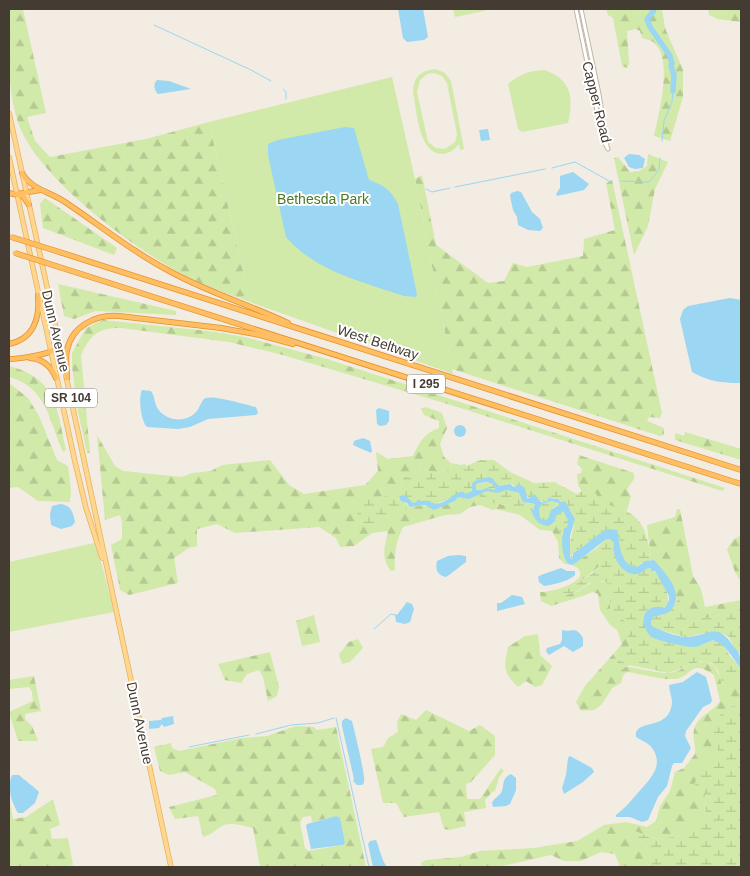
<svg xmlns="http://www.w3.org/2000/svg" width="750" height="876" font-family="Arial,sans-serif">
  <style>
    .forest { fill: url(#forest-firs); fill-rule: evenodd }
    .wetland { fill: url(#wetland-marsh) }
    .green { fill: #d1e9a9; fill-rule: evenodd }
    .water { fill: #9bd6f3; fill-rule: evenodd }
    .lines { fill: none; stroke-linecap: round; stroke-linejoin: round }
    .stream { stroke: #9bd6f3; stroke-width: 1 }
    .river { stroke: #9bd6f3; stroke-width: 5.5 }
    .minor-casing { stroke: #c1b6a8; stroke-width: 5 }
    .major-casing { stroke: #e8b25b; stroke-width: 5.5 }
    .highway-casing { stroke: #e3912c; stroke-width: 6 }
    .minor { stroke: #fff; stroke-width: 3 }
    .major { stroke: #ffd68f; stroke-width: 4 }
    .highway { stroke: #ffbe61; stroke-width: 4.5 }
    .highway-bridge-casing { stroke: #e3912c; stroke-width: 6; stroke-linecap: butt }
    .highway-bridge { stroke: #ffbe61; stroke-width: 4.5 }
    .labels { text-anchor: middle; dominant-baseline: central; stroke-width: 4; stroke-linejoin: round; paint-order: stroke }
    .shield { fill: #fff; stroke: #7c7670; stroke-width: 1 }
    .shield-label { font-size: 12px; font-weight: bold; fill: #443c33 }
    .street-label { font-size: 14px; fill: #443c33; stroke: #fff }
    .park-label { font-size: 14px; fill: #4b7824; stroke: #fff }
  </style>
  <defs>
    <pattern id="forest-firs" width="22" height="20" patternUnits="userSpaceOnUse" patternTransform="scale(1.25)"><rect width="22" height="20" fill="#d1e9a9"/><path d="M5 1l3.5 6h-7zM16 11l3.5 6h-7z" fill="#b5c992"/></pattern>
    <pattern id="wetland-marsh" width="20" height="14" patternUnits="userSpaceOnUse" patternTransform="scale(1.25)"><rect width="20" height="14" fill="#d1e9a9"/><path d="M1 5h8M5 5V1M11 12h8M15 12V8" fill="none" stroke="#b5c992"/></pattern>
  </defs>
  <rect width="100%" height="100%" fill="#f2ece3"/>
  <g class="forest">
    <path d="M9,9H23L46,113L27,117L35,141L50,157L146,139L209,122L250,302C230,294 209,288 190,278C138,252 36,178 18,122C6,85 9,47 9,9Z"/>
    <path d="M606,9H662L665,28L683,70V97L670,141L654,136C659,115 674,57 653,42C651,40 645,39 642,38L640,31L636,29L627,31L629,64L627,68L622,66L613,18L608,15Z"/>
    <polygon points="708,9 741,9 741,22 718,19 709,15"/>
    <polygon points="648,154 668,162 655,189 648,226 634,255 614,158 618,157 630,172 639,171 647,166"/>
    <polygon points="422,175 436,245 488,283 504,281 513,263 527,267 583,256 584,239 615,230 606,183 612,180 662,413 660,418 649,417 647,421 664,428 664,435 660,436 452,369 415,179"/>
    <polygon points="45,198 117,248 114,255 43,228 40,204"/>
    <polygon points="58,284 176,311 176,315 96,311 74,319 64,316"/>
    <path d="M103,320L208,331L245,337L327,359L725,488L722,491L451,405L283,355L229,342L121,328C98,328 91,334 81,355L90,453H87L77,407L72,366V353L86,328Z"/>
    <path d="M9,366C57,379 57,408 66,450L63,452C49,421 47,387 9,377Z"/>
    <polygon points="9,383 28,398 39,416 57,460 68,466 71,490 70,502 38,501 18,487 9,488"/>
    <path d="M426,407L442,413L447,428L440,444L444,457L451,463L452,468L441,473L424,470L403,478L401,489L377,500L369,498L398,515C402,512 407,508 412,507C425,504 450,510 458,497L469,499L477,495L503,505C514,504 517,512 531,510L549,526L553,522C556,525 560,529 561,532C567,542 559,552 568,564H565L559,558L558,542L552,531L540,530L520,515L495,509L493,510L480,505L470,507L460,514L445,515L403,527C396,541 394,554 395,570L391,571C380,557 385,546 388,531L372,533L354,546L340,547L336,538L319,527L235,533L217,524L197,529V546L189,548L174,558L178,583L129,595L120,590L111,545L122,539V522L120,515L105,520L97,435L115,466L123,471L182,477L192,473L211,471L222,465L270,460L289,485L304,494L365,485L378,471L376,452L388,459L413,456C419,443 424,433 439,428V421L424,415L421,409Z"/>
    <polygon points="685,432 741,449 741,460 675,440 675,433 684,436"/>
    <path d="M579,455L634,473V479L627,489L631,496L627,511C611,506 599,505 593,488H588L582,492L578,485L577,474L581,473L582,469L577,464Z"/>
    <polygon points="677,509 680,509 693,576 701,589 705,607 741,600 741,607 729,614 701,618 692,623 689,624 683,614 680,600 677,600 675,589 654,560 651,560 647,525 675,517"/>
    <polygon points="741,509 741,582 735,572 727,549 734,539 740,536 740,510"/>
    <path d="M597,548L600,565C589,577 573,583 563,596C568,594 575,593 579,591C591,583 594,578 610,584V608L612,614L625,621L630,647L615,665C633,666 651,673 668,673C676,673 683,668 690,665C711,656 717,666 722,685L732,676L741,672V708L733,706L718,743L717,757L706,764L705,794L706,816L700,826L687,829L683,836L656,839L634,831L629,840L644,842L652,854V866L651,867H620L615,854L601,852L581,861H564L551,855L498,867H422L421,863L426,860L461,857L480,851L534,848L577,841L604,825L626,822L647,827L656,821L660,806L670,791L675,772L684,768L695,754C696,746 692,739 694,730C697,716 713,712 720,701L714,675C689,658 693,677 675,679C660,680 642,674 627,672L623,675L621,683L612,688L602,704L594,710L581,711L576,702L585,686L622,644L617,630L610,625L600,610L598,594L593,592C578,598 566,601 551,606L541,601L540,592C548,593 578,585 580,575C581,573 579,570 578,568L572,565Z"/>
    <polygon points="314,615 320,642 302,646 296,621"/>
    <path d="M538,634L540,655L552,666L542,685L535,687L526,681L518,687C502,671 504,668 508,647L525,636Z"/>
    <polygon points="358,639 363,648 350,662 342,664 339,654 349,642"/>
    <polygon points="270,652 279,687 277,696 268,701 263,677 259,670 247,674 241,683 225,680 218,664"/>
    <polygon points="34,676 41,711 25,714 25,719 32,726 38,741 18,741 9,712 33,701 32,692 29,687 9,689 9,680"/>
    <polygon points="426,710 469,731 480,725 495,736 495,755 471,782 466,784 467,799 480,799 501,768 504,771 499,777 495,791 492,792 485,800 486,808 464,812 466,826 449,830 444,829 439,812 404,817 396,803 383,803 371,749 383,747 388,738 398,732 397,722 401,714 416,720"/>
    <path d="M296,726L314,727L317,730L336,727L366,867H260L253,828C245,826 232,822 224,825C215,829 214,834 203,837L198,816L175,819L169,807L217,795L215,789L185,772L169,775L160,771L154,747L171,743L172,748L179,751L242,738L267,736ZM311,816L312,822L336,816L345,843L343,845L308,851L305,848L300,823L303,817Z"/>
    <polygon points="9,798 13,819 26,817 53,799 60,825 50,829 52,839 68,838 73,865 62,867 9,867"/>
  </g>
  <g class="wetland">
    <path d="M480,460H494L510,472L534,483L554,482L577,494L588,488H593C602,511 622,503 637,519C647,530 649,546 651,560L641,563L637,567C621,565 620,549 619,537L604,531L572,554L573,558L572,559C565,545 575,532 574,519C573,511 567,508 565,501L561,502L558,499L548,498V501C533,503 521,493 512,484L499,486L492,478L474,481L472,491L470,493L453,497L438,503L433,504L428,501L413,503L410,501H403L410,507L398,515L365,527L358,517L357,503L369,498L377,500L401,489L403,478L424,470L441,473L452,468L451,463L461,465L465,464L467,466Z"/>
    <path d="M490,482L494,485L495,490C488,489 483,489 476,490V484Z"/>
    <path d="M507,490L519,493L526,503L535,504L533,510C523,511 514,513 507,505L493,503L477,495L487,491L499,492Z"/>
    <polygon points="553,501 559,503 559,505 553,508 548,519 543,520 540,517 539,509 542,504"/>
    <polygon points="560,511 563,511 569,521 567,527 564,528 562,534 553,522 556,516"/>
    <path d="M610,539L614,541C616,556 615,562 627,572L651,568C661,576 674,597 665,608C661,608 656,606 653,607C641,611 641,623 649,632C656,640 685,647 696,646C701,646 709,642 714,640L715,642L722,643L730,656L741,668V672L732,676L727,687L722,685L718,670L711,663L701,661L669,673L629,665L620,671L615,665L630,647L625,621L612,614L610,608V584L603,581L589,583L578,591L563,596L561,592L563,589H568L593,573L600,565L597,548L605,540Z"/>
    <polygon points="677,600 680,600 683,614 689,623 692,623 701,618 729,614 741,607 741,655 733,646 729,637 722,633 705,633 686,637 660,630 652,626 651,622 653,617 668,613 675,604"/>
    <polygon points="733,706 741,708 741,867 651,867 652,866 652,854 644,842 628,840 634,831 656,839 683,836 687,829 700,825 706,816 705,794 694,784 706,764 717,757 718,743 713,732 722,711"/>
  </g>
  <g class="green">
    <polygon points="453,9 486,9 484,11 455,17"/>
    <path d="M435,69L445,73L451,81L464,149L460,150L459,144C454,150 450,153 443,154C418,155 417,110 413,92C414,77 420,71 435,69ZM434,73L442,76L447,83L457,134L455,142L445,149L436,148L428,142L417,92L420,80L427,74Z"/>
    <path d="M544,70C571,79 574,97 568,123L522,132L518,129L508,84C520,74 528,71 544,70Z"/>
    <polygon points="392,77 415,179 453,374 250,302 209,122"/>
    <polygon points="94,543 102,565 114,612 9,632 9,562"/>
  </g>
  <g class="water">
    <polygon points="398,9 423,9 428,37 424,40 407,42 403,38"/>
    <path d="M157,80L169,81L191,89L158,94C154,90 153,84 157,80Z"/>
    <path d="M345,127L354,128L369,180C385,186 390,189 398,204L417,294L416,297L404,296C363,282 315,271 286,237L268,155V144L278,140Z"/>
    <polygon points="488,129 490,140 481,141 479,130"/>
    <polygon points="629,154 639,155 645,159 643,168 635,169 629,167 624,158"/>
    <polygon points="573,172 589,184 584,190 557,196 556,194 560,188 560,176"/>
    <polygon points="517,191 521,192 532,212 540,219 543,228 540,231 528,230 518,225 517,217 513,210 510,196 511,193"/>
    <path d="M730,298L741,300V383H740C722,383 707,381 692,372L680,319L683,310L688,306Z"/>
    <path d="M142,390L151,391C155,396 154,403 158,409C166,421 185,423 195,413C200,409 201,399 206,398C213,395 247,405 256,407L258,413L256,415L208,419L190,427L178,429L147,427C141,422 138,397 142,390Z"/>
    <polygon points="379,408 389,411 389,421 386,425 380,426 377,424 376,410"/>
    <circle cx="460" cy="431" r="6"/>
    <polygon points="363,438 370,441 372,451 371,453 353,445 354,441"/>
    <path d="M489,477L492,478L499,486L510,484L514,487L519,484L525,488L527,498H530V497L534,494L541,502L548,501V498L558,499L561,502L565,501L575,519L570,536V555L571,559L573,558V553C583,548 601,530 609,529C612,529 615,530 617,530C621,543 618,565 637,567L645,561L654,560C667,575 688,596 668,613L653,617L651,622L652,626C662,631 674,636 686,637C707,637 717,620 733,646C740,652 741,658 741,668C734,661 724,641 715,642L714,640C708,642 700,646 695,647C689,648 654,640 650,636C637,621 644,602 665,608L669,600V596L655,571H651V568C645,568 643,573 637,574C622,576 611,556 614,543L610,539L605,540L577,562L572,565L568,564C561,554 561,539 564,528L567,527L568,523H566L568,520L563,511L556,516L555,521L549,526C538,525 535,520 531,510H533L535,504L523,502L519,493L507,490L497,493L487,491L469,499L458,497L455,501L434,510L425,505L410,507L407,503L401,501L399,496H406L413,503L417,502V500C422,502 425,500 430,501C431,502 431,503 433,503C442,506 452,496 459,492H464L465,494L472,491V484L474,481ZM486,482C490,482 496,485 495,490L487,488L481,490H476V484ZM552,501L559,503V505L551,510L548,519L543,520L540,517L539,509L542,504Z"/>
    <path d="M60,504C71,505 73,512 75,522L72,526L61,529L51,525L50,514L52,506Z"/>
    <path d="M459,555L466,556V562L449,575L446,577C437,576 435,568 437,561L448,556Z"/>
    <path d="M561,568L567,571H575V575C567,582 555,584 544,586L539,582L538,577L541,575Z"/>
    <polygon points="512,595 522,597 525,604 497,611 497,603 501,603"/>
    <polygon points="407,602 412,604 414,609 410,622 405,624 396,622 395,614 397,615"/>
    <path d="M562,630C573,633 575,625 583,638V646L573,652L564,646L549,655L546,651L547,648L560,644L562,640Z"/>
    <path d="M697,672L706,677L712,700L711,703L703,707L686,731L685,736L691,748L682,763H674L672,766L667,786L658,797L648,820L642,822L630,817H616V815C624,809 630,802 636,795C646,783 664,769 654,751C650,743 642,741 636,737C634,717 670,733 672,702C672,696 669,691 669,685L683,682Z"/>
    <polygon points="173,716 174,724 164,727 162,724 159,728 149,729 149,721 161,720 162,718"/>
    <path d="M346,718L352,721C354,729 366,777 364,782C364,783 363,784 362,785H357L353,781L354,779L342,726V721Z"/>
    <polygon points="570,756 592,768 594,772 583,782 564,794 562,788 566,775 568,758"/>
    <path d="M511,774L516,778V790L510,804L506,806L493,807L492,803C494,798 498,797 501,793C505,785 501,778 511,774Z"/>
    <path d="M12,775H19C23,779 37,789 39,792L35,803L23,813H18C11,801 7,788 12,775Z"/>
    <polygon points="336,816 340,818 345,843 343,845 311,849 306,826 307,824"/>
    <path d="M376,840C380,849 381,859 387,867H373L368,844L370,841Z"/>
  </g>
  <g class="lines">
    <g class="stream">
      <polyline points="154,25 251,70 271,81"/>
      <polyline points="283,89 286,92 286,99"/>
      <polyline points="662,141 664,121 672,102 673,91"/>
      <polyline points="552,168 575,162 611,182"/>
      <polyline points="621,181 649,182 659,170 660,158"/>
      <polyline points="455,187 545,169"/>
      <polyline points="426,189 432,192 450,188"/>
      <polyline points="374,629 391,614 395,615"/>
      <polyline points="336,718 369,867"/>
      <polyline points="256,734 291,725 318,723 334,718"/>
      <polyline points="189,747 249,735"/>
    </g>
    <polyline class="river" points="654,9 653,12 647,19 650,27 670,56 672,63 671,66 674,75 673,91"/>
    <g class="minor-casing">
      <g id="minor">
        <polyline points="576,9 603,140 608,149"/>
        <polyline points="581,9 599,94 607,146"/>
      </g>
    </g>
    <g class="major-casing">
      <g id="major">
        <polyline points="9,113 65,369"/>
        <polyline points="9,157 75,462 86,508 102,558"/>
        <polyline points="66,376 171,867"/>
      </g>
    </g>
    <g class="highway-casing">
      <g id="highway">
        <path d="M22,173C32,190 49,191 65,202C101,226 134,253 173,273C210,293 250,305 288,323"/>
        <polyline points="9,193 23,196 29,205"/>
        <polyline points="17,194 40,190"/>
        <polyline points="53,250 741,470"/>
        <polyline points="56,266 741,484"/>
        <path d="M9,344C34,339 40,318 38,295"/>
        <path d="M30,358C43,359 51,366 56,378"/>
        <path d="M9,359C16,359 47,355 53,350C57,347 57,340 57,335"/>
        <path d="M67,378C67,369 65,359 67,350C72,326 96,314 119,316L221,328L260,335L293,344"/>
      </g>
    </g>
    <use href="#minor" class="minor"/>
    <use href="#major" class="major"/>
    <use href="#highway" class="highway"/>
    <g class="highway-bridge-casing">
      <g id="highway-bridge">
        <polyline points="11,237 53,250"/>
        <polyline points="15,253 56,266"/>
      </g>
    </g>
    <use href="#highway-bridge" class="highway-bridge"/>
  </g>
  <g class="labels">
    <g class="shield">
      <rect x="407" y="374.5" width="38" height="19" rx="4"/>
      <rect x="45" y="388.5" width="52" height="19" rx="4"/>
    </g>
    <g class="shield-label">
      <text x="426" y="384">I 295</text>
      <text x="71" y="398">SR 104</text>
    </g>
    <g class="street-label">
      <text transform="translate(597 102) rotate(76)">Capper Road</text>
      <text transform="translate(56 331) rotate(77)">Dunn Avenue</text>
      <text transform="translate(378 342) rotate(18)">West Beltway</text>
      <text transform="translate(140 723) rotate(78)">Dunn Avenue</text>
    </g>
    <g class="park-label">
      <text x="323" y="199">Bethesda Park</text>
    </g>
  </g>
  <rect width="750" height="876" fill="none" stroke="#443c33" stroke-width="20"/>
</svg>
